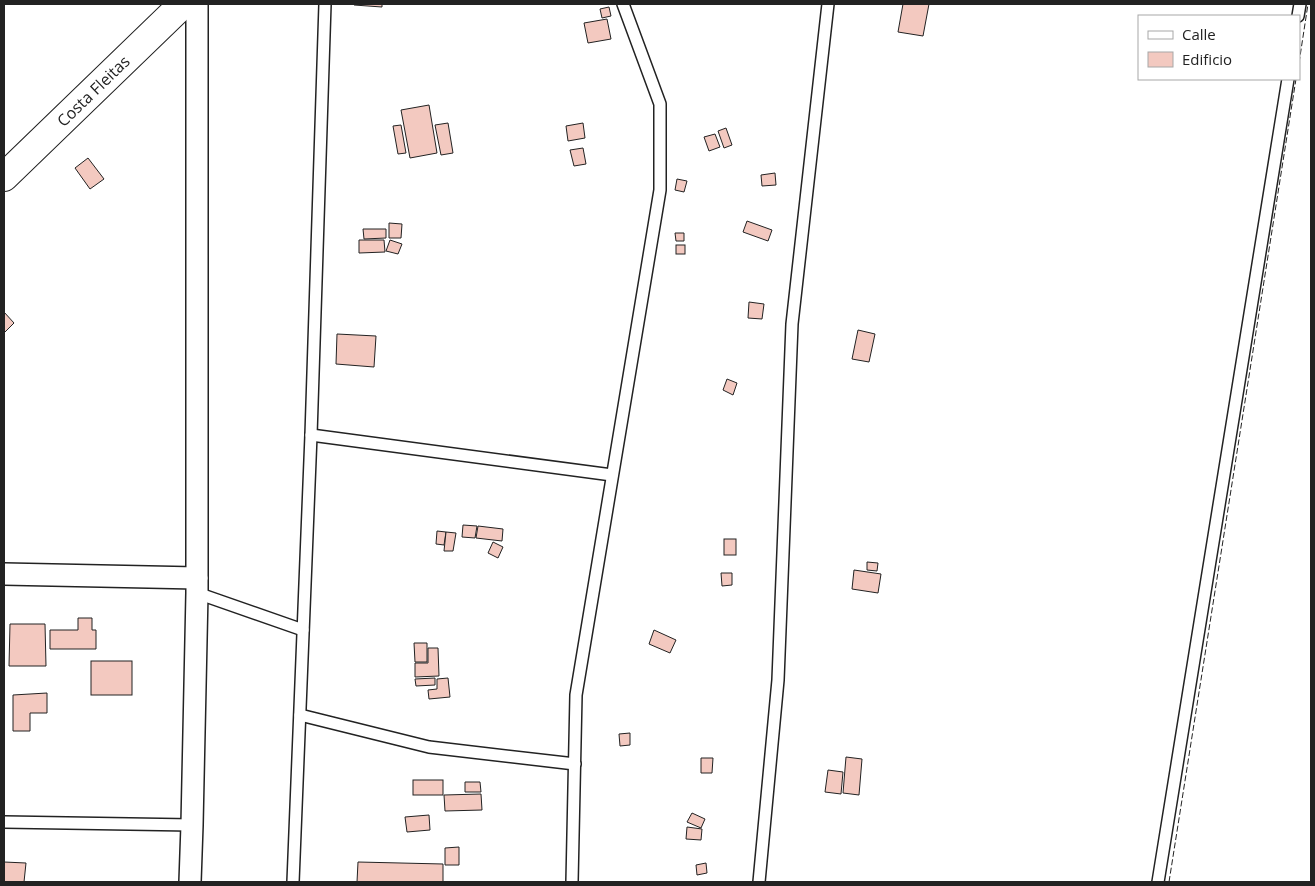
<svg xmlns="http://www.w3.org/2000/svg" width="1315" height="886" font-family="'Open Sans',sans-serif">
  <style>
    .building { fill: #f3c9c0; stroke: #222 }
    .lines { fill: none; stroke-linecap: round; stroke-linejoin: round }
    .service-casing { stroke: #222; stroke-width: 14 }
    .minor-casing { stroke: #222; stroke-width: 24 }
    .secondary-casing { stroke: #222; stroke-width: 30 }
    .service { stroke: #fff; stroke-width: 11 }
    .minor { stroke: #fff; stroke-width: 21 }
    .secondary { stroke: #fff; stroke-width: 28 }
    .fence { stroke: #222; stroke-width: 1; stroke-dasharray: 6 2.5; stroke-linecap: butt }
    .labels { text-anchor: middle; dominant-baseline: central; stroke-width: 4; stroke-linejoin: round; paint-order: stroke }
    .street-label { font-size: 16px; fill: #222; stroke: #fff }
  </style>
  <rect width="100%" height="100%" fill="#fff"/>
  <g class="building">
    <polygon points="354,4 382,4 382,7 354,5"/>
    <polygon points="903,4 929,4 923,36 898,32"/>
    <polygon points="609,7 611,16 602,18 600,9"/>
    <polygon points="607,19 611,39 588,43 584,23"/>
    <polygon points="429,105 437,153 410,158 401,110"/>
    <polygon points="448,123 453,153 441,155 435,125"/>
    <polygon points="583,123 585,138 568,141 566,126"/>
    <polygon points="401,125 406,153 398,154 393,126"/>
    <polygon points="726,128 732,145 724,148 718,131"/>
    <polygon points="715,134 720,147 709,151 704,137"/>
    <polygon points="583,148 586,164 574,166 570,150"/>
    <polygon points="88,158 104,179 90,189 75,168"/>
    <polygon points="775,173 776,185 762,186 761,175"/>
    <polygon points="677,179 687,181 684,192 675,190"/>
    <polygon points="747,221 772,230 768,241 743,232"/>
    <polygon points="389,223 402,224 401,238 389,238"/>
    <polygon points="363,229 386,229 386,238 364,239"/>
    <polygon points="675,233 684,233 684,241 676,241"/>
    <polygon points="359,240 384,240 385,252 359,253"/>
    <polygon points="390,240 402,244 398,254 386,251"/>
    <rect x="676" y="245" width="9" height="9"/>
    <polygon points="749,302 764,304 762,319 748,318"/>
    <polygon points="4,312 14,323 4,333"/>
    <polygon points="858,330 875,334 869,362 852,359"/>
    <polygon points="337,334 376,336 374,367 336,364"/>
    <polygon points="727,379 737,383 733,395 723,390"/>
    <polygon points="463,525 477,526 475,538 462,537"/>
    <polygon points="478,526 503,529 502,541 476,538"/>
    <polygon points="437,531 446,532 444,545 436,544"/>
    <polygon points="446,532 456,533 453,551 444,551"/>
    <rect x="724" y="539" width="12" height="16"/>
    <polygon points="493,542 503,547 498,558 488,553"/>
    <polygon points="867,562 878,563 877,571 867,570"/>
    <polygon points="854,570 881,574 878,593 852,589"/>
    <polygon points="721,573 732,573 732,585 722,586"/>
    <polygon points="78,618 92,618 92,630 96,630 96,649 50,649 50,630 78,630"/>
    <polygon points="10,624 45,624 46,666 9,666"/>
    <polygon points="654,630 676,640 670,653 649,644"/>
    <polygon points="414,643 427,643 427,662 415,662"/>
    <polygon points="428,648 438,648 439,676 415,677 415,663 428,663"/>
    <rect x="91" y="661" width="41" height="34"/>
    <polygon points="435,678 435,685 416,686 415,679"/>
    <polygon points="448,678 450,697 429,699 428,690 437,689 437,679"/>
    <polygon points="47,693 47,713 30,713 30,731 13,731 13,695"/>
    <polygon points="630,733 630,745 620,746 619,734"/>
    <polygon points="846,757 862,759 859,795 843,793"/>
    <polygon points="701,758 713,758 712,773 701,773"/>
    <polygon points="828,770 843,772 841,794 825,792"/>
    <rect x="413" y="780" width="30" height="15"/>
    <polygon points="465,782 480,782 481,792 465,792"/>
    <polygon points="481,794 482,810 445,811 444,795"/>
    <polygon points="692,813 705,819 701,828 687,822"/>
    <polygon points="429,815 430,830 407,832 405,817"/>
    <polygon points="687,827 702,829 701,840 686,839"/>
    <polygon points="459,847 459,865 445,865 445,848"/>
    <polygon points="4,862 26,863 24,882 4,882"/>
    <polygon points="358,862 443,864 443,882 357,882"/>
    <polygon points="706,863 707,873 697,875 696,865"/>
  </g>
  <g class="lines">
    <g class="service-casing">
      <g id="service">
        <polyline points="1298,16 1300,4"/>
        <polyline points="311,435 612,475"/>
        <polyline points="197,593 303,630"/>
        <polyline points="300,715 429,747 575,764"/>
        <polyline points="4,822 192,825"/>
        <polyline points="293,882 311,435 325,4"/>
        <polyline points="572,882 576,695 660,190 660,104 623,4"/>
        <polyline points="759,882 778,680 792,324 828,4"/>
        <polyline points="1158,882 1288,79"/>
      </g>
    </g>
    <g class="minor-casing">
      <g id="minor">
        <polyline points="4,574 197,578"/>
        <polyline points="190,882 192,825 197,593 197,4"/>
      </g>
    </g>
    <g class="secondary-casing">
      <g id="secondary">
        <path id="s1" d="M4,177L183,4"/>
      </g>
    </g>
    <use href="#service" class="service"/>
    <use href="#minor" class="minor"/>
    <use href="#secondary" class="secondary"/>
    <g class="fence">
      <polyline points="1299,63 1308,4"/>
      <polyline points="1169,882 1296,79"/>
    </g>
  </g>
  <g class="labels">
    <g class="street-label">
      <text stroke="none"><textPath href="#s1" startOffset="124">Costa Fleitas</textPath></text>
    </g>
  </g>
  <rect width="1315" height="886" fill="none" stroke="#222222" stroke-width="10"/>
  <rect x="1138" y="15" width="162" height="65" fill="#ffffff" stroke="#a7a7a7"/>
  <rect x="1148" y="31" width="25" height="8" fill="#ffffff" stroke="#a7a7a7"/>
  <text x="1182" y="40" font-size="15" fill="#222222">Calle</text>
  <rect x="1148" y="52" width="25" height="15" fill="#f3c9c0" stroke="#a7a7a7"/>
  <text x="1182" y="65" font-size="15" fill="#222222">Edificio</text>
</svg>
